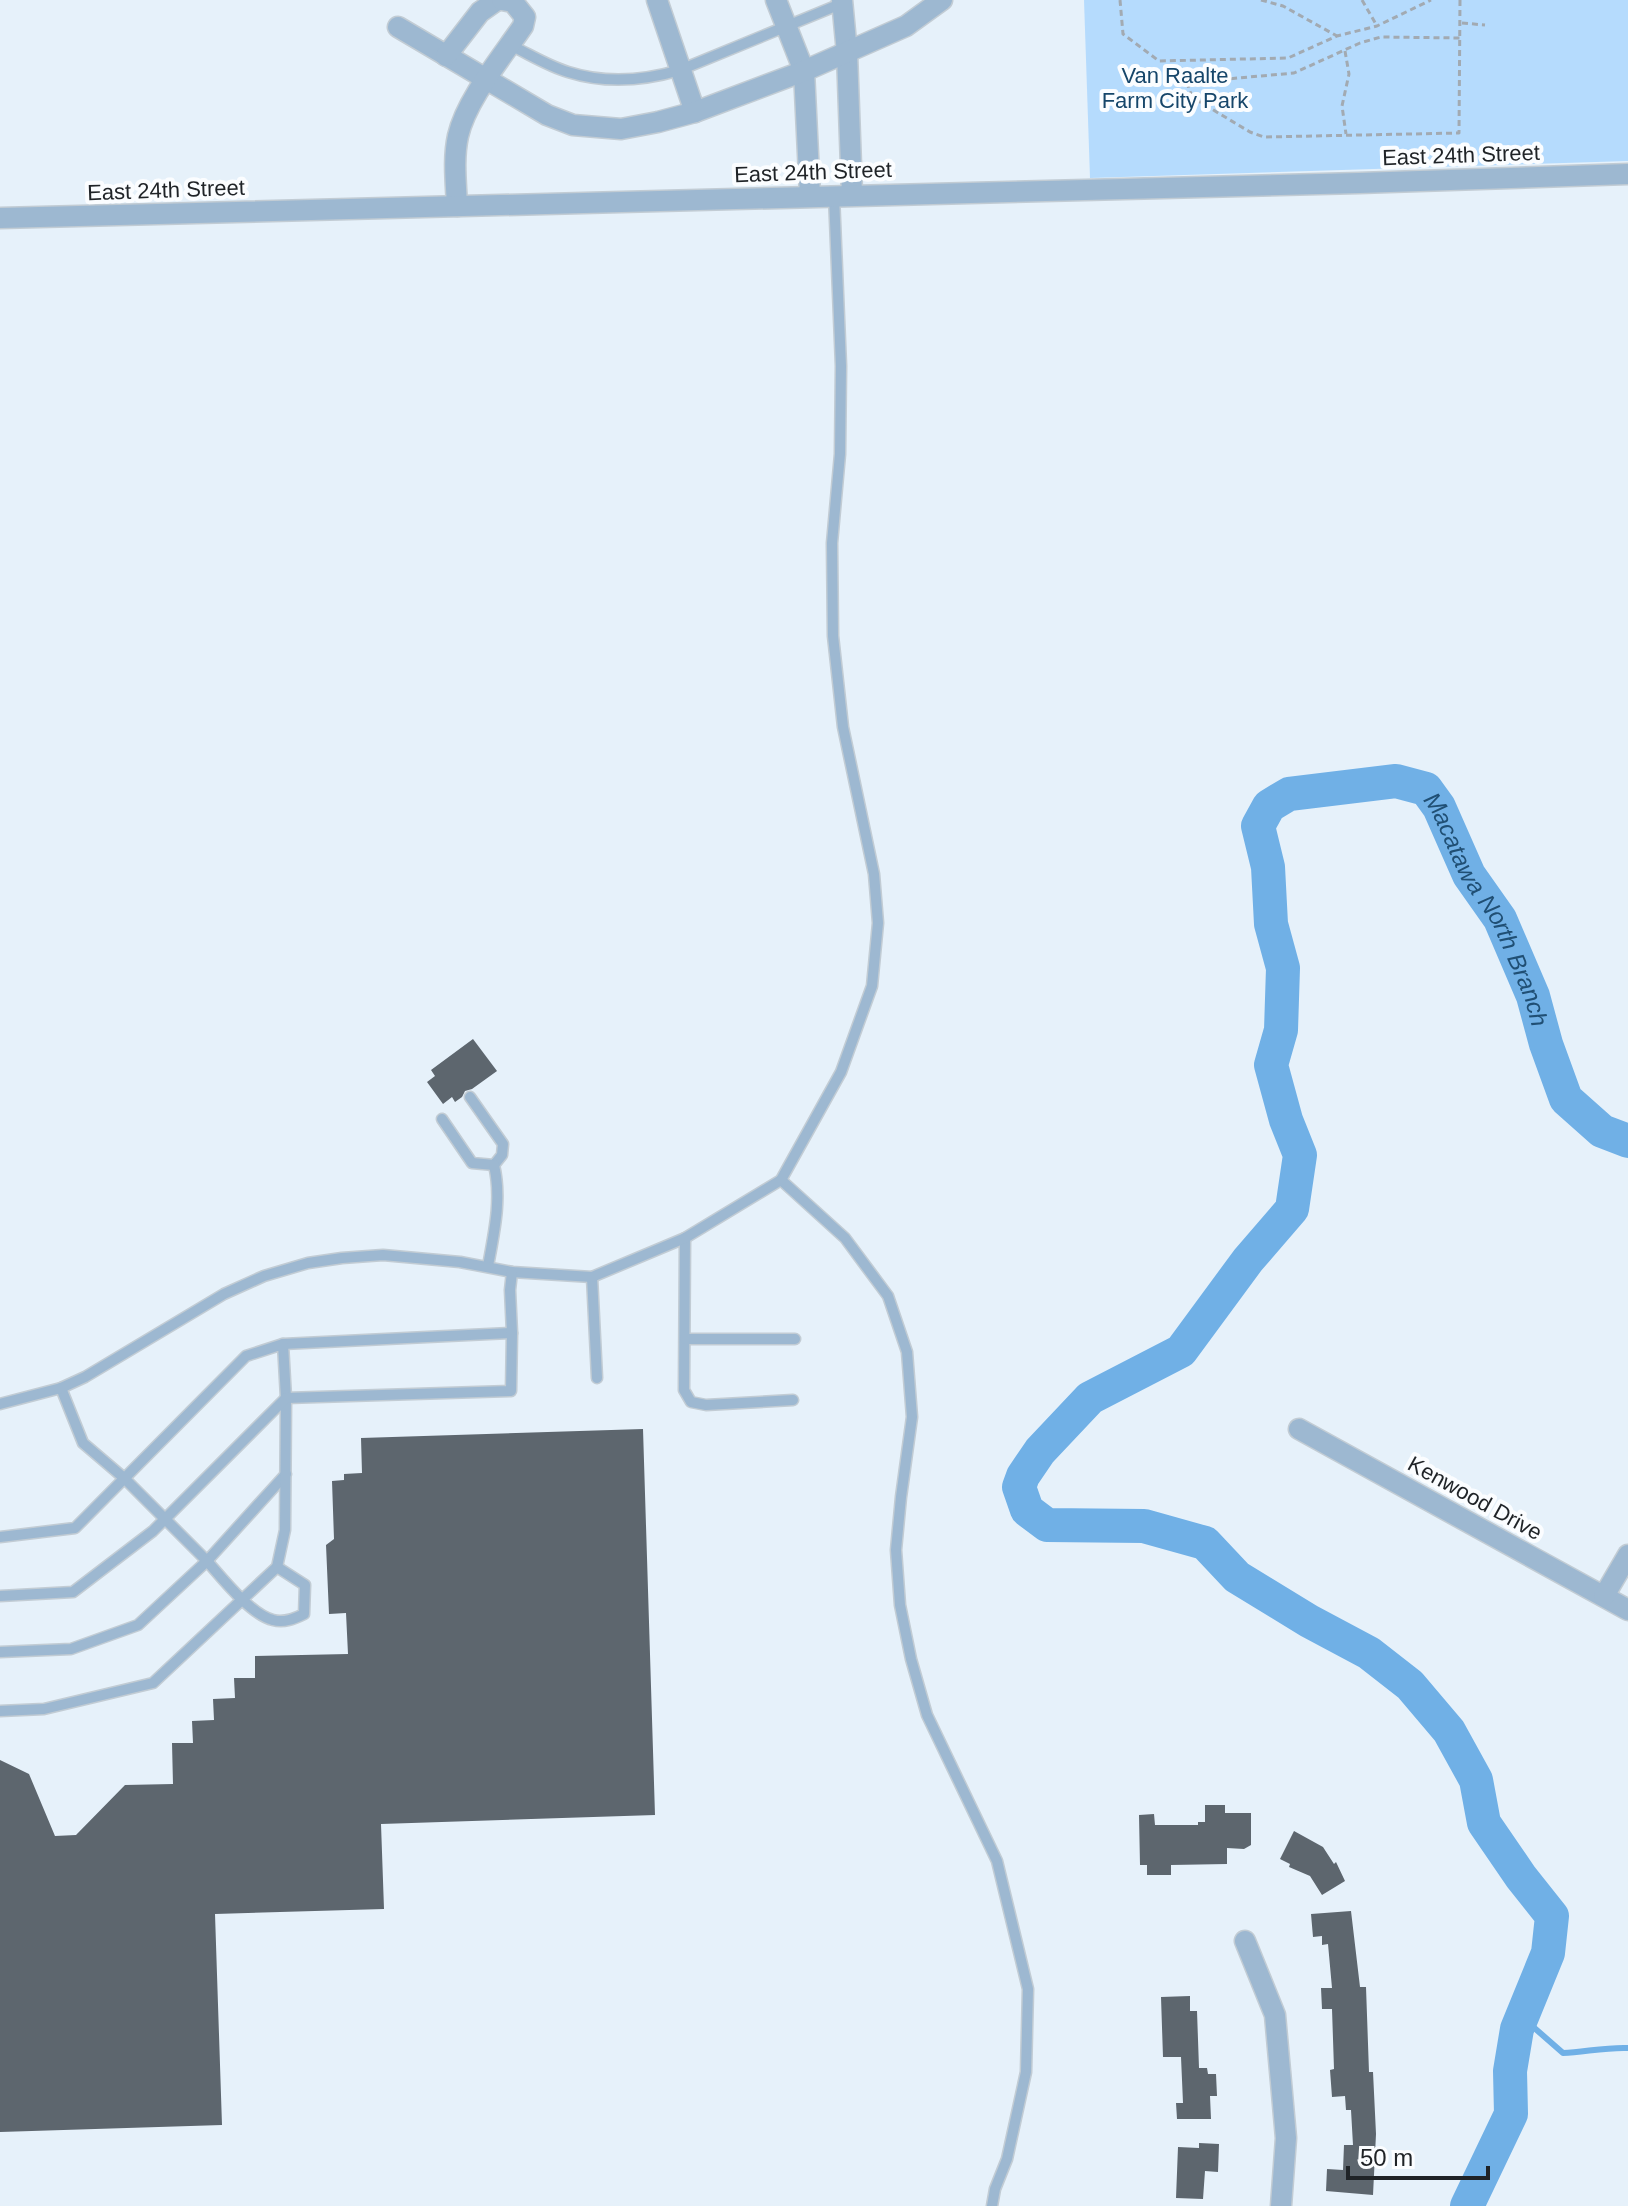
<svg xmlns="http://www.w3.org/2000/svg" width="1628" height="2206" font-family="Arial,sans-serif">
  <style>
    .green { fill: #b5dbfd }
    .lines { fill: none; stroke-linecap: round; stroke-linejoin: round }
    .stream { stroke: #70b0e6; stroke-width: 6 }
    .river { stroke: #70b0e6; stroke-width: 34 }
    .building { fill: #5d666e }
    .service-casing { stroke: #c2ccd4; stroke-width: 13 }
    .minor-casing { stroke: #c2ccd4; stroke-width: 23 }
    .path { stroke: #a2aab2; stroke-width: 3; stroke-dasharray: 6 4; stroke-linecap: butt }
    .service { stroke: #9db8d1; stroke-width: 10 }
    .minor { stroke: #9db8d1; stroke-width: 20 }
    .labels { text-anchor: middle; dominant-baseline: central; stroke-width: 8; stroke-linejoin: round; paint-order: stroke }
    .park-label { font-size: 22px; fill: #16466a; stroke: #fbfdff }
    .street-label { font-size: 22px; fill: #1f2327; stroke: #fbfdff }
    .water-label { font-size: 24px; font-style: italic; fill: #204f74; stroke: #fbfdff }
  </style>
  <rect width="100%" height="100%" fill="#e6f1fa"/>
  <polygon class="green" points="1084,0 1628,0 1628,161 1090,178"/>
  <g class="lines">
    <path class="stream" d="M1523,2018L1563,2053C1585,2052 1606,2047 1628,2048"/>
    <path class="river" id="s1" d="M1467,2206L1511,2114L1510,2071L1517,2029L1548,1953L1552,1916L1521,1877L1484,1823L1476,1780L1449,1731L1410,1685L1369,1653L1309,1621L1237,1577L1205,1543L1144,1526L1047,1525L1027,1510L1019,1487L1023,1476L1040,1451L1090,1398L1181,1351L1248,1260L1292,1209L1300,1155L1286,1120L1271,1065L1281,1030L1283,968L1271,924L1268,867L1258,826L1269,806L1289,794L1396,781L1426,789L1439,807L1469,875L1500,919L1533,996L1546,1044L1566,1099L1602,1131L1628,1141"/>
  </g>
  <g class="building">
    <polygon points="473,1039 497,1071 472,1089 465,1091 462,1097 455,1102 452,1097 443,1104 427,1082 435,1076 431,1070"/>
    <polygon points="643,1429 655,1815 381,1824 384,1909 215,1914 222,2125 0,2132 0,1760 29,1774 55,1836 76,1835 125,1785 173,1784 172,1743 193,1743 192,1721 214,1720 213,1699 235,1698 234,1678 255,1678 255,1656 348,1654 346,1613 329,1614 326,1545 334,1539 332,1481 344,1480 344,1474 362,1473 361,1438"/>
    <polygon points="1205,1805 1225,1805 1225,1813 1251,1813 1251,1845 1244,1849 1227,1848 1227,1864 1171,1865 1171,1875 1147,1875 1147,1865 1140,1865 1139,1815 1154,1814 1155,1825 1198,1825 1198,1822 1205,1822"/>
    <polygon points="1294,1831 1323,1847 1334,1864 1336,1862 1345,1881 1322,1895 1310,1876 1289,1867 1290,1864 1280,1859"/>
    <polygon points="1351,1911 1360,1987 1366,1987 1369,2072 1373,2072 1376,2134 1373,2195 1326,2191 1327,2169 1343,2170 1344,2145 1353,2145 1351,2110 1346,2110 1345,2096 1332,2097 1330,2070 1334,2069 1332,2009 1322,2009 1321,1988 1332,1988 1328,1944 1322,1945 1322,1936 1313,1937 1311,1914"/>
    <polygon points="1190,1996 1190,2011 1197,2011 1199,2068 1207,2068 1208,2074 1216,2074 1217,2096 1210,2096 1211,2119 1177,2119 1176,2103 1183,2103 1181,2057 1163,2057 1161,1997"/>
    <polygon points="1199,2143 1219,2144 1218,2172 1205,2171 1203,2199 1176,2198 1178,2147 1199,2148"/>
  </g>
  <g class="lines">
    <g class="service-casing">
      <g id="service">
        <path d="M510,45C529,54 548,66 568,72C606,84 643,81 680,70L843,3"/>
        <polyline points="442,1119 472,1163 494,1165 502,1155 503,1144 470,1097"/>
        <polyline points="781,1180 845,1238 888,1296 907,1352 912,1417 901,1497 896,1550 900,1605 911,1659 927,1715 997,1861 1028,1989 1026,2072 1007,2159 995,2189 992,2206"/>
        <polyline points="685,1238 684,1390 691,1402 706,1405 793,1400"/>
        <path d="M488,1266C494,1233 502,1199 494,1165"/>
        <polyline points="592,1277 597,1378"/>
        <polyline points="685,1339 795,1339"/>
        <polyline points="283,1344 512,1333"/>
        <polyline points="61,1388 83,1443 124,1478 207,1561 286,1474"/>
        <polyline points="0,1404 61,1388 85,1377 224,1294 264,1276 308,1263 342,1258 383,1255 460,1262 512,1272 592,1277 685,1238 781,1180 841,1072 872,986 878,923 874,874 843,727 833,636 832,543 840,454 841,366 834,196"/>
        <polyline points="0,1537 75,1528 246,1356 283,1344 286,1398 285,1530 277,1567 153,1683 44,1709 0,1711"/>
        <polyline points="0,1596 73,1592 153,1531 286,1398 511,1391 512,1333 510,1290 512,1272"/>
        <path d="M0,1652L71,1649L138,1625L207,1561C222,1578 251,1615 273,1620C284,1623 294,1619 304,1614L305,1585L277,1567"/>
      </g>
    </g>
    <g class="minor-casing">
      <g id="minor">
        <polyline points="657,0 695,112"/>
        <polyline points="776,0 804,71 810,196"/>
        <polyline points="842,0 847,53 852,195"/>
        <polyline points="398,27 547,115 573,125 621,129 658,122 695,112 804,71 906,26 942,0"/>
        <polyline points="446,56 480,12 497,0"/>
        <path d="M457,206C456,183 453,159 458,136C466,100 502,57 523,26L525,17L513,2L502,0"/>
        <polyline points="0,218 1359,183 1628,174"/>
        <polyline points="1299,1429 1628,1610"/>
        <polyline points="1604,1596 1628,1555"/>
        <polyline points="1245,1941 1275,2015 1286,2138 1281,2206"/>
      </g>
    </g>
    <g class="path">
      <polyline points="1120,0 1123,34 1159,61 1288,58 1337,36 1377,26 1431,0"/>
      <polyline points="1261,0 1283,6 1337,36"/>
      <polyline points="1362,0 1377,26"/>
      <path d="M1460,0L1459,133L1264,137L1250,132L1200,102C1192,96 1185,89 1190,79H1227L1294,73L1360,43L1381,37L1461,38"/>
      <polyline points="1462,23 1485,25"/>
      <polyline points="1345,51 1349,74 1342,106 1346,134"/>
    </g>
    <use href="#service" class="service"/>
    <use href="#minor" class="minor"/>
  </g>
  <g class="labels">
    <g class="park-label">
      <text x="1175" y="75">Van Raalte<tspan x="1175" dy="25">Farm City Park</tspan></text>
    </g>
    <g class="street-label">
      <text transform="translate(1461 155) rotate(-2)">East 24th Street</text>
      <text transform="translate(813 172) rotate(-2)">East 24th Street</text>
      <text transform="translate(166 190) rotate(-2)">East 24th Street</text>
      <text transform="translate(1475 1498) rotate(29)">Kenwood Drive</text>
    </g>
    <g class="water-label">
      <text stroke="none"><textPath href="#s1" startOffset="2154">Macatawa North Branch</textPath></text>
    </g>
  </g>
  <path d="M1348 2166v12h140v-12" fill="none" stroke="#1f2327" stroke-width="4"/>
  <text x="1360" y="2166" font-size="24" fill="#1f2327" stroke="#fbfdff" stroke-width="6" paint-order="stroke">50 m</text>
</svg>
